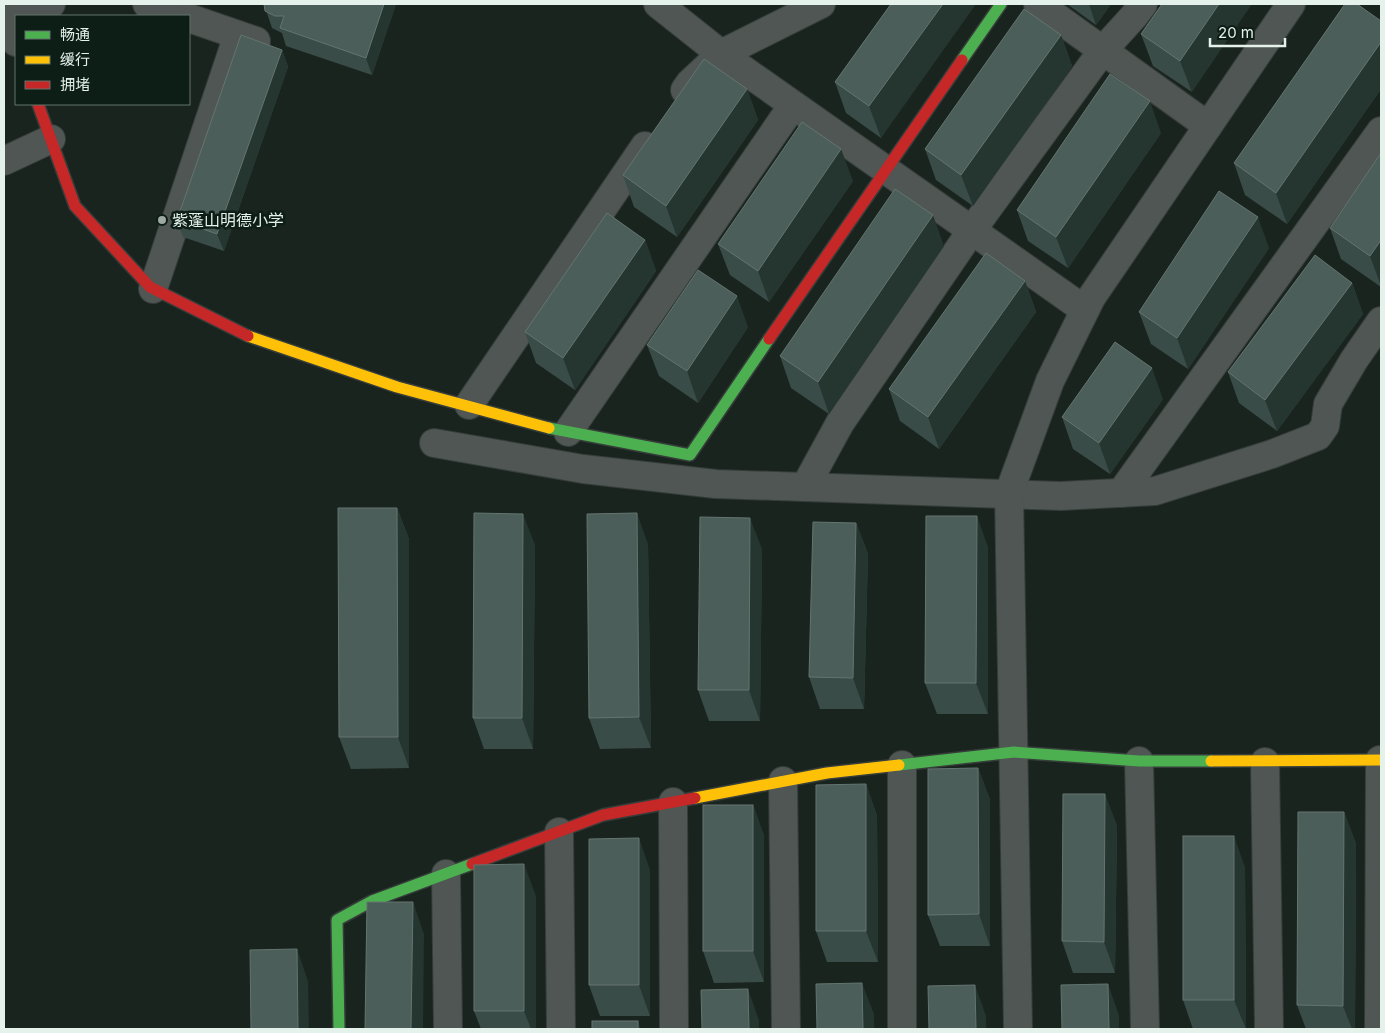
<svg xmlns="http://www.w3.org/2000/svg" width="1385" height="1033" font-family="Inter,'Noto Sans SC',sans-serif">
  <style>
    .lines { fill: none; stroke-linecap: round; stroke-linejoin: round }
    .street-casing { stroke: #363d3a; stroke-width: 30 }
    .fast-casing { stroke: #363d3a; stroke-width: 14 }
    .slow-casing { stroke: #363d3a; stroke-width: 14 }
    .jam-casing { stroke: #363d3a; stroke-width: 14 }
    .street { stroke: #4f5653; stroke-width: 28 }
    .fast { stroke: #4caf50; stroke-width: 11 }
    .slow { stroke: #ffc107; stroke-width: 11 }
    .jam { stroke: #c62828; stroke-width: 11 }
    .wall { fill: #3a4c48 }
    .shaded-wall { fill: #253530 }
    .building { fill: #4c5e5a; stroke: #647570 }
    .poi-dot { fill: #9ea9a4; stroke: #0d1e16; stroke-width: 2 }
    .labels { text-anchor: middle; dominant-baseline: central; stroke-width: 5; stroke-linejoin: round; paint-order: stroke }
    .poi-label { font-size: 16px; fill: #e5f1eb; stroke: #0d1e16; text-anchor: start }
  </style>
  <rect width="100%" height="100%" fill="#1a241f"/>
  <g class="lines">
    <g class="street-casing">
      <g id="street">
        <polyline points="5,4 16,42"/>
        <polyline points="147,4 184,16"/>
        <polyline points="658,4 721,54 1085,310"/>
        <polyline points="1038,4 1208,126"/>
        <polyline points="189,18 256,41"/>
        <polyline points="10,19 51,4"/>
        <polyline points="685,90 690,83 721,54 821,4"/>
        <polyline points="4,161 51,139"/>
        <polyline points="153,289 238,35"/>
        <polyline points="469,405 645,146"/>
        <polyline points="568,432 793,105"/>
        <polyline points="434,443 583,469 716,484 1061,496 1155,491 1272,454 1318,436 1325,426 1328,404 1354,360 1381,321"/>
        <polyline points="805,487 840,423 972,230 1103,50 1134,16 1143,4"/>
        <polyline points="1121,493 1381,131"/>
        <polyline points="1139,761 1145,1029"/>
        <polyline points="1265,762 1269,1029"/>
        <polyline points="902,765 902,1029"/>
        <polyline points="783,781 786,1029"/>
        <polyline points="673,802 674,1029"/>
        <polyline points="559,832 561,1029"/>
        <polyline points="446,874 448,1029"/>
        <polyline points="1018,1029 1009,493 1050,381 1091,298 1291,4"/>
        <polyline points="1379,1029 1380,760"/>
      </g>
    </g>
    <g class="fast-casing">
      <g id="fast">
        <polyline points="962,60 1001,4"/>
        <polyline points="549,428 690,455 769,339"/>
        <polyline points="899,765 1014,752 1139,761 1211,761"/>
        <polyline points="339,1029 337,920 372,901 472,864"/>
      </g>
    </g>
    <g class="slow-casing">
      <g id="slow">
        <polyline points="248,336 397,387 549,428"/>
        <polyline points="1211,761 1381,760"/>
        <polyline points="695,798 827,773 899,765"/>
      </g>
    </g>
    <g class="jam-casing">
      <g id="jam">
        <polyline points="38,104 75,206 150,287 248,336"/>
        <polyline points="769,339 962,60"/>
        <polyline points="472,864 603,815 695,798"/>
      </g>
    </g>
    <use href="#street" class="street"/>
    <use href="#fast" class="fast"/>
    <use href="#slow" class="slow"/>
    <use href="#jam" class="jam"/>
  </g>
  <g class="wall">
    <polygon points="264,4 396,4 372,75 286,46 282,33 272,28"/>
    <polygon points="891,4 881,138 846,113 835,82"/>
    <polygon points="1067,4 1111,4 1096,25"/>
    <polygon points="1162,4 1192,92 1153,66 1141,34"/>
    <polygon points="1381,21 1381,89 1287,224 1245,195 1234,163"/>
    <polygon points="1061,35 1072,66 973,206 936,180 925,149"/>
    <polygon points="282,50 288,67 224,251 183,237 177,220"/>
    <polygon points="747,89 758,120 677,237 634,207 623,175"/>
    <polygon points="1161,133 1068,268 1028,241 1017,210"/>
    <polygon points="1381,153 1381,287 1341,259 1330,228"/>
    <polygon points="853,181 769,302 730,275 718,244"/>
    <polygon points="645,240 656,271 575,390 536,363 525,332"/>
    <polygon points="944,246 829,414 791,388 780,356"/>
    <polygon points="1269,248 1188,369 1151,344 1139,312"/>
    <polygon points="1025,281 1036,312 939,449 900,421 889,389"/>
    <polygon points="1352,283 1363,314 1277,431 1239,403 1228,372"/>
    <polygon points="748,327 698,403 659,376 647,345"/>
    <polygon points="1163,399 1110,474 1073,449 1062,417"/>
    <polygon points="397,508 409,539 409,768 351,769 339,737"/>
    <polygon points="856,523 868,554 864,709 820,709 809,677"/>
    <polygon points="648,544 651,748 600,749 589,718"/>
    <polygon points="535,545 533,749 484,749 473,718"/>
    <polygon points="988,547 988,714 937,714 925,683"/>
    <polygon points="762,549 760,721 709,721 698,690"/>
    <polygon points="978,768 990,800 990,946 940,946 928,915"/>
    <polygon points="866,784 877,816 878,962 827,962 816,931"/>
    <polygon points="753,805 764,836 764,982 714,983 703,951"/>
    <polygon points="1344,812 1356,844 1355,1029 1306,1029 1297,1005"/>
    <polygon points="1117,825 1115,973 1073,973 1062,941"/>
    <polygon points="1245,867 1246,1029 1193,1029 1183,1000"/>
    <polygon points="650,870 650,1016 600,1016 589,985"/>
    <polygon points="536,896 536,1029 481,1029 474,1011"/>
  </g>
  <g class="shaded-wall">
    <polygon points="384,4 396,4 372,75 366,58"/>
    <polygon points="943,4 976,4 881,138 869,106"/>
    <polygon points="1089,4 1111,4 1096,25"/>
    <polygon points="1219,4 1252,4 1192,92 1180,61"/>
    <polygon points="1061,35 1072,66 973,206 961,175"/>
    <polygon points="1381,42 1381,89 1287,224 1276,193"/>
    <polygon points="282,50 288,67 224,251 217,234"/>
    <polygon points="747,89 758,120 677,237 666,206"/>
    <polygon points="1150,101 1161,133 1068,268 1056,237"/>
    <polygon points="841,149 853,181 769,302 758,271"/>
    <polygon points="933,215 944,246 829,414 818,382"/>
    <polygon points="1258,217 1269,248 1188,369 1177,338"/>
    <polygon points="645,240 656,271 575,390 563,358"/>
    <polygon points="1381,240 1381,286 1370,256"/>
    <polygon points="1025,281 1036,312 939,449 928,417"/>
    <polygon points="1352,283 1363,314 1277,431 1265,400"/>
    <polygon points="737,296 748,327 698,403 687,371"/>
    <polygon points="1152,368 1163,399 1110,474 1099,443"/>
    <polygon points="397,508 409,539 409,768 398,737"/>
    <polygon points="637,513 648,544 651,748 639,717"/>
    <polygon points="523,514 535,545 533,749 522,718"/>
    <polygon points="977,516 988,547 988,714 976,683"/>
    <polygon points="750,518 762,549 760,721 749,690"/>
    <polygon points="856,523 868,554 864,709 853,678"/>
    <polygon points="978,768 990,800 990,946 979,914"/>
    <polygon points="866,784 877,816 878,962 866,931"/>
    <polygon points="1105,794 1117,825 1115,973 1104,942"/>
    <polygon points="753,805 764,836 764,982 753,951"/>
    <polygon points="1344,812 1356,844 1355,1029 1352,1029 1343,1006"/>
    <polygon points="1234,836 1245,867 1246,1029 1234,1000"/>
    <polygon points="639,838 650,870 650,1016 639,985"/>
    <polygon points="524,864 536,896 536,1029 531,1029 524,1011"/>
    <polygon points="413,902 424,934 423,1029 411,1029"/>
    <polygon points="297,949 308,981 309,1029 298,1029"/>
    <polygon points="862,983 874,1014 874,1029 863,1029"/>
    <polygon points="1108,984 1119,1015 1119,1029 1109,1029"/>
    <polygon points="975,985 986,1016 986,1029 976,1029"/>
    <polygon points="748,989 759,1020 759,1029 749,1029"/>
    <polygon points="638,1021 641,1029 638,1029"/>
  </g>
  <g class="building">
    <polygon points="264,4 384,4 366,58 280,28 284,16 275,16 265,11"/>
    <polygon points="891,4 943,4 869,106 835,82"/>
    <polygon points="1162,4 1219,4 1180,61 1141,34"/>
    <polygon points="1345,4 1357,4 1381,21 1381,42 1276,193 1234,163"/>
    <polygon points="1024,9 1061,35 961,175 925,149"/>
    <polygon points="241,35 282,50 217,234 177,220"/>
    <polygon points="704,59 747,89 666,206 623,175"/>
    <polygon points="1110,74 1150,101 1056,237 1017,210"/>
    <polygon points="802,122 841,149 758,271 718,244"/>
    <polygon points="1381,153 1381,240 1370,256 1330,228"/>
    <polygon points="895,189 933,215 818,382 780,356"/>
    <polygon points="1219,191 1258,217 1177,338 1139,312"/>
    <polygon points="607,213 645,240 563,358 525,332"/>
    <polygon points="986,253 1025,281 928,417 889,389"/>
    <polygon points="1315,255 1352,283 1265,400 1228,372"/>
    <polygon points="698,270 737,296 687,371 647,345"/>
    <polygon points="1115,342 1152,368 1099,443 1062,417"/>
    <polygon points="338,508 397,508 398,737 339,737"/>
    <polygon points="474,513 523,514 522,718 473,718"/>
    <polygon points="637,513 639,717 589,718 587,514"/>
    <polygon points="926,516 977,516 976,683 925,683"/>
    <polygon points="700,517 750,518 749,690 698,690"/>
    <polygon points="813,522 856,523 853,678 809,677"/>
    <polygon points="978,768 979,914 928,915 928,769"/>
    <polygon points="866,784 866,931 816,931 816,785"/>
    <polygon points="1063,794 1105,794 1104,942 1062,941"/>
    <rect x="703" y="805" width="50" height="146"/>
    <polygon points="1298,812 1344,812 1343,1006 1297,1005"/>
    <rect x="1183" y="836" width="51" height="164"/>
    <polygon points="639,838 639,985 589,985 589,839"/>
    <polygon points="524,864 524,1011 474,1011 474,865"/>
    <polygon points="367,902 413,902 411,1029 365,1029"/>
    <polygon points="297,949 298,1029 251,1029 250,950"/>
    <polygon points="862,983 863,1029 817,1029 816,984"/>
    <polygon points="1108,984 1109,1029 1062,1029 1061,985"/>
    <polygon points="975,985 976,1029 929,1029 928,986"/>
    <polygon points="748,989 749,1029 702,1029 701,990"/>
    <rect x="592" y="1021" width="46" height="8"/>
  </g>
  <circle class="poi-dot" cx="162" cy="220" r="5"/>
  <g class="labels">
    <g class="poi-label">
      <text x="172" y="220">紫蓬山明德小学</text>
    </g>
  </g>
  <rect width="1385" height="1033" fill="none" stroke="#e5f1eb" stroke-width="10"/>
  <rect x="15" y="15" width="175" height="90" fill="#0d1e16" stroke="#63726b"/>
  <rect x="25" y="31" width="25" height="8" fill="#4caf50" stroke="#63726b"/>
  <text x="60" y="40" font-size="15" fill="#e5f1eb">畅通</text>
  <rect x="25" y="56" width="25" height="8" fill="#ffc107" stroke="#63726b"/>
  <text x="60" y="65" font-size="15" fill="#e5f1eb">缓行</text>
  <rect x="25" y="81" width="25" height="8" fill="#c62828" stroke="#63726b"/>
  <text x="60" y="90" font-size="15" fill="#e5f1eb">拥堵</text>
  <path d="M1210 38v8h75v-8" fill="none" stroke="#e5f1eb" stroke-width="2.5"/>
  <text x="1218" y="38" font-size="15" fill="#e5f1eb" stroke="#0d1e16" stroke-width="4" paint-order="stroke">20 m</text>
</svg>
